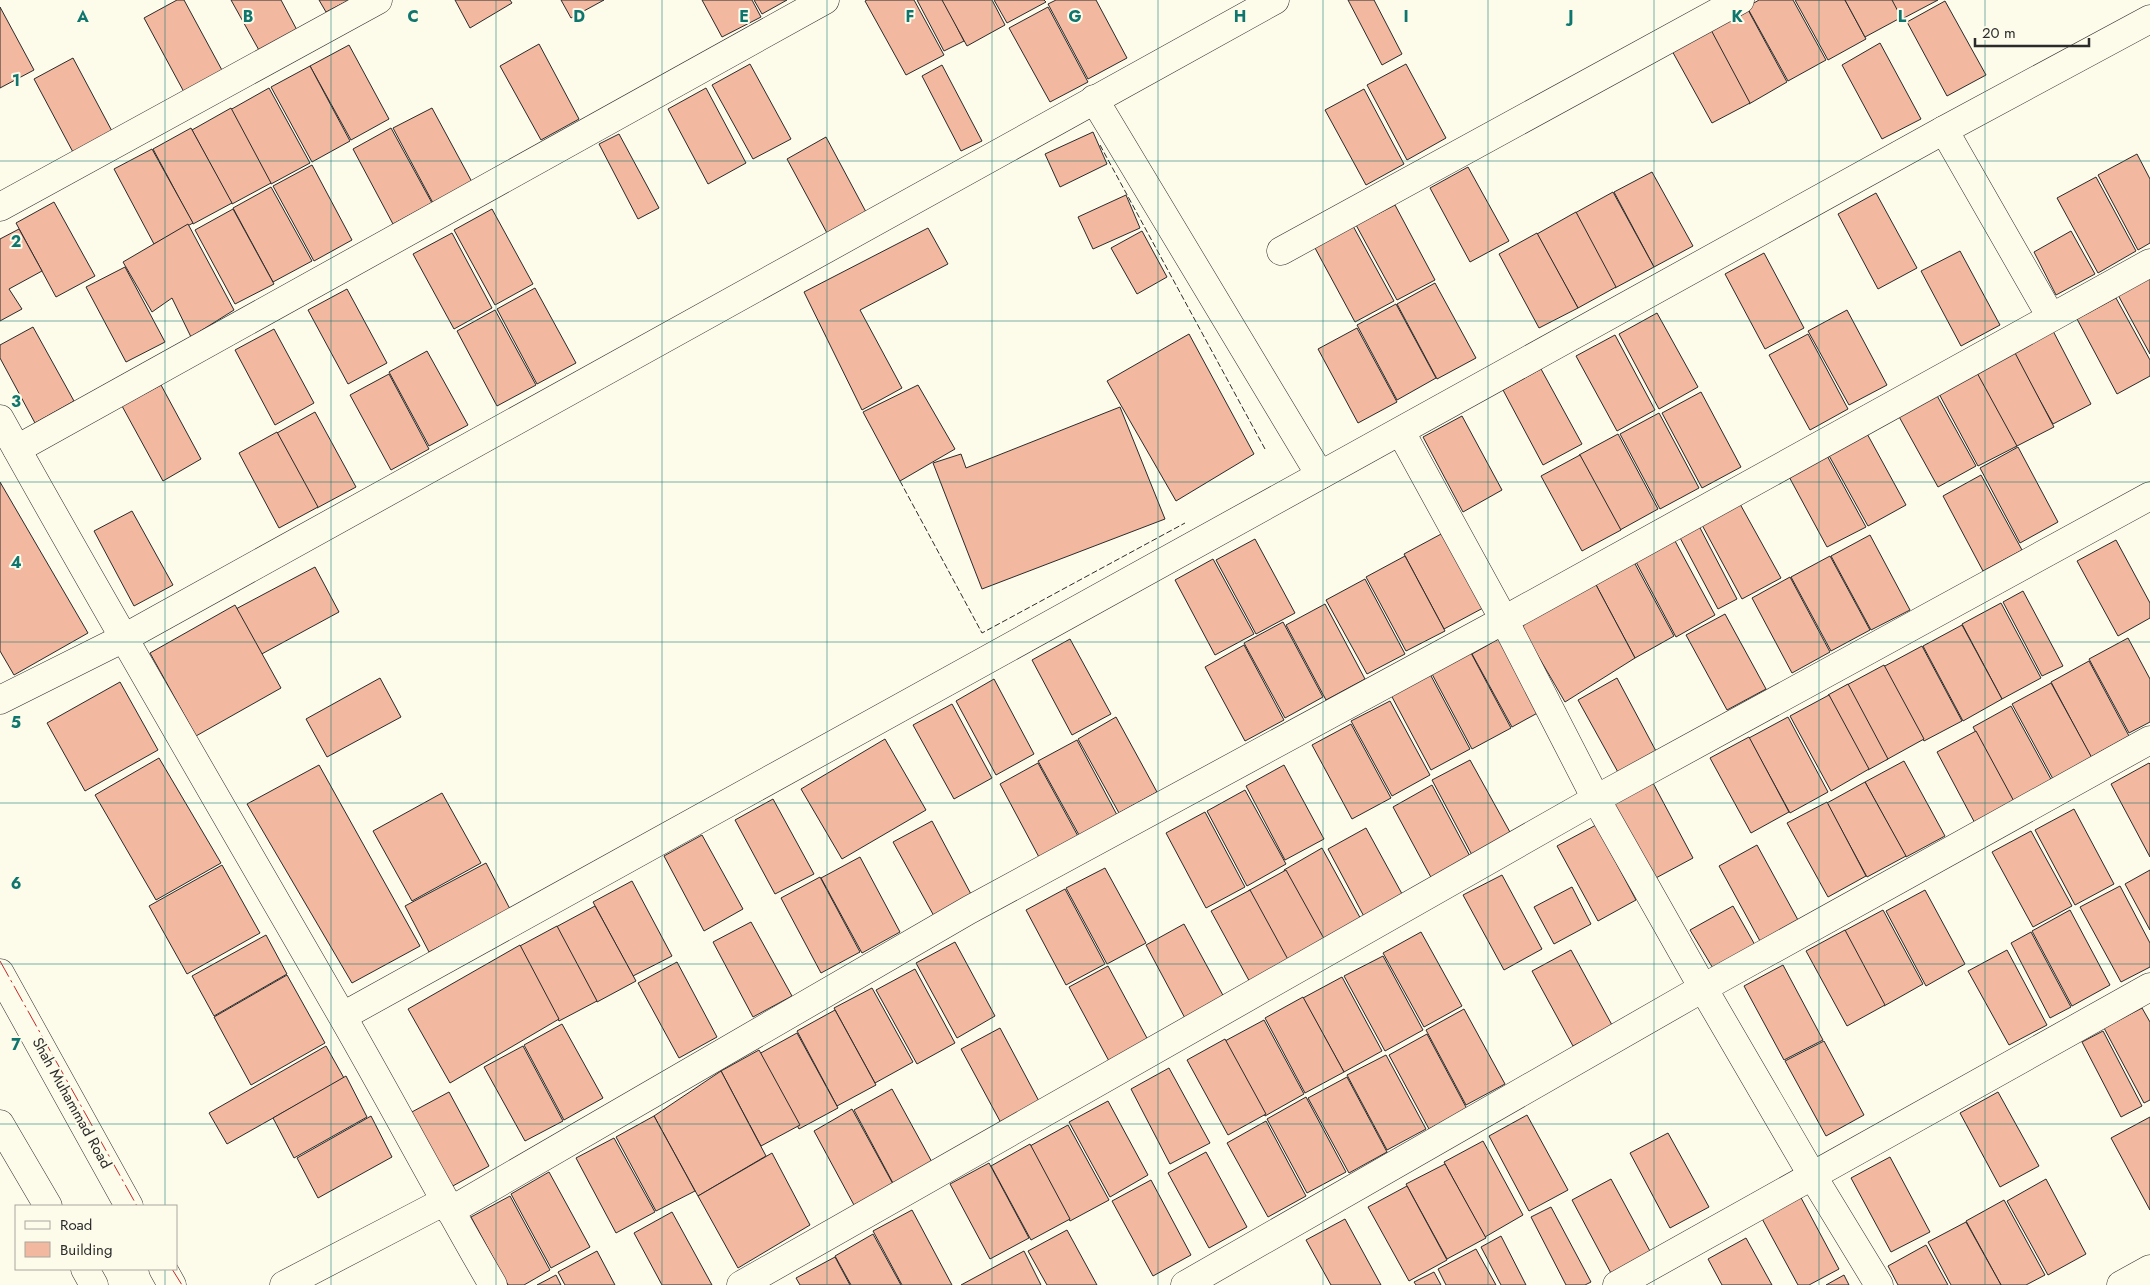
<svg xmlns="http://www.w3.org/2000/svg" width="2150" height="1285" font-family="Jost,sans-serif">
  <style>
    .building { fill: #f2b8a0; stroke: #2b2b2b }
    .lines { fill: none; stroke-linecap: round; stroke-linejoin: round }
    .minor-casing { stroke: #2b2b2b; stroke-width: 29 }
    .major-casing { stroke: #2b2b2b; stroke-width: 29 }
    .minor { stroke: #fdfbea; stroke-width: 28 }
    .major { stroke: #fdfbea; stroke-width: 28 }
    .fence { stroke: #2b2b2b; stroke-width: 1; stroke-dasharray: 6 2.5; stroke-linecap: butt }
    .power { stroke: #c62828; stroke-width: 1; stroke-dasharray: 18 4 2.5 4; stroke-linecap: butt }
    .grid { fill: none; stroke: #0f766e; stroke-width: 1; stroke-opacity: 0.55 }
    .labels { text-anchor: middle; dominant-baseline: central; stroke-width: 4; stroke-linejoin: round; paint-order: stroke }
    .street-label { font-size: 15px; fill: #2b2b2b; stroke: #fdfbea }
    .grid-label { font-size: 16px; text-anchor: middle; font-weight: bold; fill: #0f766e; stroke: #fdfbea; stroke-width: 4; stroke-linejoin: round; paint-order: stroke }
  </style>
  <rect width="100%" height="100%" fill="#fdfbea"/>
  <g class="building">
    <polygon points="177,0 184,0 223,72 184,92 144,18"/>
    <polygon points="231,0 281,0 298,32 260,52"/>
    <polygon points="319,0 349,0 326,12"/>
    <polygon points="455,0 510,0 512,3 470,28"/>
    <polygon points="561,0 604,0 571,18"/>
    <polygon points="702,0 752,0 761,17 722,37"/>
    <polygon points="754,0 787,0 762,14"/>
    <polygon points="867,0 914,0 944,55 906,75 865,1"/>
    <polygon points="917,0 943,0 964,41 944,51"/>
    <polygon points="942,0 992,0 1005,25 967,46"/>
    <polygon points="994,0 1044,0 1046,2 1007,23"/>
    <polygon points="1056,0 1096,0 1127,58 1088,79 1048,4"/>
    <polygon points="1348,0 1374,0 1402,54 1382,65"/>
    <polygon points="1759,0 1793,0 1826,60 1788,81 1747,7"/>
    <polygon points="1795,0 1845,0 1866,39 1828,60"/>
    <polygon points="1845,0 1895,0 1904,16 1865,37"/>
    <polygon points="1892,0 1938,0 1902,19"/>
    <polygon points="1945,1 1986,75 1947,96 1907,22"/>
    <polygon points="0,7 34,70 0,88"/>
    <polygon points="1048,7 1088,82 1050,102 1009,28"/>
    <polygon points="1747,8 1787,82 1749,104 1708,29"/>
    <polygon points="1710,28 1750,103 1712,123 1671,49"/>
    <polygon points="1880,43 1921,119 1882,139 1842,65"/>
    <polygon points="539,44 579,119 541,140 500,66"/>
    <polygon points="349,45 389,119 351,140 310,66"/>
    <polygon points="73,58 113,133 74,154 34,79"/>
    <polygon points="750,64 791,139 753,159 712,85"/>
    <polygon points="1406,64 1446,138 1407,160 1367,85"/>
    <polygon points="942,65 982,141 961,151 922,76"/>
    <polygon points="310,66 350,141 312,162 271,87"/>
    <polygon points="269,88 310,163 271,184 230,110"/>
    <polygon points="706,88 746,163 708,184 668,109"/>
    <polygon points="1364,89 1404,164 1366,185 1325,110"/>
    <polygon points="231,108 271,183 232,204 192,130"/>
    <polygon points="432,108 472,182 433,203 393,128"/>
    <polygon points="191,128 232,203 193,224 153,149"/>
    <polygon points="391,128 432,203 393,224 353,149"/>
    <polygon points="1093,132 1107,164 1060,187 1045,154"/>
    <polygon points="619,134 659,208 638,219 599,144"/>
    <polygon points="826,137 866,212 827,233 787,159"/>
    <polygon points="152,149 193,223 154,244 114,169"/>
    <polygon points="2137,154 2150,179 2150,243 2138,250 2098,175"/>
    <polygon points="312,165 352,240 314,261 273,186"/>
    <polygon points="1468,167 1509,241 1470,262 1430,188"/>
    <polygon points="1652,172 1693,246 1654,267 1614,192"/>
    <polygon points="2096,177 2136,251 2098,273 2057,198"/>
    <polygon points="271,187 312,261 273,282 233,208"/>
    <polygon points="1613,192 1654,267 1615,288 1575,213"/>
    <polygon points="1876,193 1917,268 1878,289 1838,214"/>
    <polygon points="1126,195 1140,228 1093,249 1078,217"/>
    <polygon points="54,202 95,276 56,297 16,223"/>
    <polygon points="1395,205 1435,280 1397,300 1356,225"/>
    <polygon points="233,209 274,284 235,304 195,230"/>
    <polygon points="492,209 533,284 495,305 454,230"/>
    <polygon points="1576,212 1616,287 1578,308 1537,234"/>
    <polygon points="188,224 234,310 191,337 172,298 152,312 123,262"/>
    <polygon points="1353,226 1394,301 1355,322 1315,248"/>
    <polygon points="928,228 948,264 860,310 902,388 862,410 804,292"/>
    <polygon points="19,229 42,271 9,289 22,309 0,321 0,239"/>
    <polygon points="1142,231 1167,277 1137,294 1111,248"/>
    <polygon points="2071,231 2095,274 2056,295 2034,252"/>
    <polygon points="452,233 492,308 454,329 413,254"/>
    <polygon points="1537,233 1578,308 1539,328 1499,254"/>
    <polygon points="1960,251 2000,325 1961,346 1921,271"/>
    <polygon points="1764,253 1804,328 1765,349 1725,274"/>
    <polygon points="125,267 165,342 126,362 86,287"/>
    <polygon points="2150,278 2150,354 2118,295"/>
    <polygon points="1435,283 1476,358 1437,379 1397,304"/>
    <polygon points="535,288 576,363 537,384 497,309"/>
    <polygon points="347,289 387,363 348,384 308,310"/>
    <polygon points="2116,298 2150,360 2150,376 2117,394 2077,319"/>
    <polygon points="1396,304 1436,378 1397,400 1357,325"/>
    <polygon points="495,310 536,385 497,406 457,331"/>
    <polygon points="1847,310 1887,385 1849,405 1808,331"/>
    <polygon points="1657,313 1698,387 1659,409 1619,334"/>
    <polygon points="33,327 74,401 35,423 0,358 0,345"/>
    <polygon points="1357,328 1397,402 1358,423 1318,349"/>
    <polygon points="274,329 314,403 275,425 235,350"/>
    <polygon points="2052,329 2091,404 2053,424 2012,350"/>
    <polygon points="1189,334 1254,454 1176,501 1107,381"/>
    <polygon points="1808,334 1848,409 1810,430 1769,355"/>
    <polygon points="1615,335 1655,410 1617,431 1576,356"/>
    <polygon points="427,351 468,425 429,446 389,372"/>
    <polygon points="2014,351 2054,427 2015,447 1975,373"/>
    <polygon points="1541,369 1582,444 1543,465 1503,390"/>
    <polygon points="1976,371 2017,446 1978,466 1938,392"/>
    <polygon points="389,374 429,449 391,470 350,395"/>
    <polygon points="161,385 201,459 163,481 122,406"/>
    <polygon points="918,385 955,449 900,481 863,412"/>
    <polygon points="1701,392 1741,467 1702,488 1662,413"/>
    <polygon points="1935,392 1976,466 1938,487 1897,413"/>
    <polygon points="1120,407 1165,519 982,589 933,463 961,454 966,468"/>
    <polygon points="315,412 356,487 317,508 277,433"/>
    <polygon points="1659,413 1699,488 1660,509 1620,434"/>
    <polygon points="1462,416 1502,490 1463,512 1423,437"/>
    <polygon points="1865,430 1906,505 1868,526 1827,452"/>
    <polygon points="277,432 318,507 279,528 239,453"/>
    <polygon points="1618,434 1658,509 1620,530 1579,455"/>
    <polygon points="2018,447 2058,522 2020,543 1980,468"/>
    <polygon points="1825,452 1866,527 1827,547 1787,473"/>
    <polygon points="1580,455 1621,530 1582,551 1541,476"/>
    <polygon points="1981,475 2022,550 1983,571 1943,496"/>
    <polygon points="0,482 88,633 14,675 0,651"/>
    <polygon points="1740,504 1781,578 1742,599 1702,525"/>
    <polygon points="132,511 173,585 134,606 94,531"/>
    <polygon points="1698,524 1737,599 1718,609 1678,534"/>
    <polygon points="1443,533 1483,608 1444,629 1404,554"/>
    <polygon points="1870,535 1910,610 1871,630 1831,556"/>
    <polygon points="1255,539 1295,613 1256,634 1216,560"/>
    <polygon points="2116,540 2150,603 2150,618 2118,636 2077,561"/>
    <polygon points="1675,541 1715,615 1676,637 1636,562"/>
    <polygon points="1405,556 1445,631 1406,651 1366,577"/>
    <polygon points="1830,556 1870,630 1831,651 1791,577"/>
    <polygon points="1213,559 1254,634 1215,655 1175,580"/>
    <polygon points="1634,562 1674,636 1635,658 1595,583"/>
    <polygon points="315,567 339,612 258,656 234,610"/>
    <polygon points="1790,577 1830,652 1792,673 1752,598"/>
    <polygon points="1365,579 1405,654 1367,674 1326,600"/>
    <polygon points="1595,583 1635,658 1565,702 1520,625"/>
    <polygon points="2023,591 2063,666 2042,676 2003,602"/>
    <polygon points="2001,603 2041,678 2002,699 1962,624"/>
    <polygon points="1325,604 1365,679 1326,700 1286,625"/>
    <polygon points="235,605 281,688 196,736 150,653"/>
    <polygon points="1725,614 1766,689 1727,710 1686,635"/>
    <polygon points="1283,622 1323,697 1285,718 1244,643"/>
    <polygon points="1962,625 2002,699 1963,721 1923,646"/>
    <polygon points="1502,637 1543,710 1512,727 1472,654"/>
    <polygon points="2128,638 2150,679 2150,722 2129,733 2089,659"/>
    <polygon points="1070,639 1111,714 1072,735 1032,660"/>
    <polygon points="1244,645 1284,720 1245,741 1205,667"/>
    <polygon points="1922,646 1962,721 1924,741 1883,667"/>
    <polygon points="1471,653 1511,728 1472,749 1432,674"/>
    <polygon points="2089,661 2129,736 2091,757 2051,682"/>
    <polygon points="1884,665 1924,739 1886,760 1845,686"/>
    <polygon points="1430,674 1470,749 1431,770 1391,695"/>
    <polygon points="380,678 401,717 327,757 306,719"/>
    <polygon points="1617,678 1657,753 1619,774 1578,700"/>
    <polygon points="994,679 1034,754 996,775 956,701"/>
    <polygon points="120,682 158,750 85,791 47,723"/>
    <polygon points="2051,683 2092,758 2053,779 2012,704"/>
    <polygon points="1848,684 1888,759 1868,770 1828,695"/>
    <polygon points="1829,695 1869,769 1831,791 1790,716"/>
    <polygon points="1390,701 1430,775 1392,796 1351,721"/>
    <polygon points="952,704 992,778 954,799 913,725"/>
    <polygon points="2011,706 2052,781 2013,801 1973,727"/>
    <polygon points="1116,717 1157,792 1119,813 1078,739"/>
    <polygon points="1788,717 1828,792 1790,813 1749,738"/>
    <polygon points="1351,724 1391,798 1352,819 1312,745"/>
    <polygon points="1976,731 2016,805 1977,827 1937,752"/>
    <polygon points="1749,737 1789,812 1751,833 1710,758"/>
    <polygon points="885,739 926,810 842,859 801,789"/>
    <polygon points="1077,740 1117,815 1079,835 1038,761"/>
    <polygon points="159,758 221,863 156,900 95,795"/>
    <polygon points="1470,760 1511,834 1472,855 1432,780"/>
    <polygon points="1904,761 1945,836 1906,857 1865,782"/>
    <polygon points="1038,763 1079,838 1040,859 1000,784"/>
    <polygon points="2149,763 2150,764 2150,857 2111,784"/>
    <polygon points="319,765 420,946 352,983 247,804"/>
    <polygon points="1284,765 1324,839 1285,860 1246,786"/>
    <polygon points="1865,782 1906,856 1867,877 1827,803"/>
    <polygon points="1653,783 1693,858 1654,879 1614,804"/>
    <polygon points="1432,785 1472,860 1433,881 1393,807"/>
    <polygon points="1245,790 1286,864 1247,886 1207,811"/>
    <polygon points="442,793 481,863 412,901 373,831"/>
    <polygon points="773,799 814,874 775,894 735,820"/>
    <polygon points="1827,802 1866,876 1828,897 1787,823"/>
    <polygon points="2074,809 2114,884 2075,905 2035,830"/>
    <polygon points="1205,812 1245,887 1206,908 1166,833"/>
    <polygon points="932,821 972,896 934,916 893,842"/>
    <polygon points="1596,825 1636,900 1598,921 1557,846"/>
    <polygon points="1366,828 1407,903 1368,924 1328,849"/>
    <polygon points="2031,831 2072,906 2033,927 1992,852"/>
    <polygon points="702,835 743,909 704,931 664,856"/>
    <polygon points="1757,845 1798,920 1760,941 1719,866"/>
    <polygon points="1322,848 1363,923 1324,944 1284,870"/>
    <polygon points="860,857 900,932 862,953 821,878"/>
    <polygon points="486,863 510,909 429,952 405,906"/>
    <polygon points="222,865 260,933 187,974 149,906"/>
    <polygon points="1105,868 1146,943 1107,964 1066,888"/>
    <polygon points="1286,870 1327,944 1289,966 1248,891"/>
    <polygon points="2150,870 2150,930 2125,884"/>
    <polygon points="1502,875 1542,949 1504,970 1463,895"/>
    <polygon points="820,877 860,952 821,973 781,898"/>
    <polygon points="632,881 672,956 633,976 593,902"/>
    <polygon points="2120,886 2150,943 2150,967 2121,982 2080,907"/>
    <polygon points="1572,887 1591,924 1554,944 1534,907"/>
    <polygon points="1065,889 1105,964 1066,985 1026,910"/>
    <polygon points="1250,890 1291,965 1252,986 1211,911"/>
    <polygon points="1925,890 1965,964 1926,986 1886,911"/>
    <polygon points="595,906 636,981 597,1002 556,927"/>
    <polygon points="1733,906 1755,945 1714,970 1690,930"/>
    <polygon points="1883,910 1923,984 1884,1006 1844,931"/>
    <polygon points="2070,910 2110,985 2072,1006 2032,931"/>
    <polygon points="751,922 792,996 753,1017 713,942"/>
    <polygon points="1184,924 1225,999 1186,1020 1146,945"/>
    <polygon points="557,926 597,1001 559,1021 518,947"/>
    <polygon points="1845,930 1885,1005 1847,1026 1806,951"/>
    <polygon points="1421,932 1462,1006 1424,1027 1383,953"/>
    <polygon points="2031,932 2071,1007 2050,1018 2011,943"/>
    <polygon points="266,935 287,974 214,1016 192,976"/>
    <polygon points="955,942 995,1016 957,1038 916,963"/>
    <polygon points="520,945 559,1019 450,1083 408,1009"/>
    <polygon points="1571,950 1612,1025 1573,1046 1532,971"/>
    <polygon points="2007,950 2047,1025 2009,1045 1968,971"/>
    <polygon points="1383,956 1423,1030 1385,1051 1344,976"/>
    <polygon points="677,962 717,1037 679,1058 638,983"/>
    <polygon points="1783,965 1823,1040 1784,1060 1744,986"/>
    <polygon points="1108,966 1148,1040 1109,1061 1069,987"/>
    <polygon points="915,969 955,1043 917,1064 876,990"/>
    <polygon points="287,975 325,1043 251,1085 214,1017"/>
    <polygon points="1342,977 1382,1051 1344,1072 1303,998"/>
    <polygon points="872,988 913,1062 875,1083 834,1008"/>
    <polygon points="1303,997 1344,1072 1305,1093 1265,1018"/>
    <polygon points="2142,1008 2150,1022 2150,1100 2144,1103 2104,1028"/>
    <polygon points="1464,1009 1505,1084 1466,1105 1426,1030"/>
    <polygon points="835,1010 876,1085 837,1106 797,1031"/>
    <polygon points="1264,1020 1304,1094 1265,1116 1225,1041"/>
    <polygon points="562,1024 603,1098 564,1120 524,1045"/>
    <polygon points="1000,1028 1040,1103 1001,1123 961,1049"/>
    <polygon points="2103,1031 2142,1106 2121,1117 2082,1042"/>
    <polygon points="797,1033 838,1108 799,1129 759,1054"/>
    <polygon points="1427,1034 1467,1109 1429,1129 1389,1055"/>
    <polygon points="1225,1039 1266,1114 1228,1135 1187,1060"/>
    <polygon points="1824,1041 1864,1115 1826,1136 1785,1061"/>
    <polygon points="326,1046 344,1078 227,1144 209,1113"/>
    <polygon points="523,1046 563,1121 525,1141 484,1067"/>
    <polygon points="759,1050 800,1125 761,1146 721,1071"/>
    <polygon points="1386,1055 1426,1129 1387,1150 1347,1075"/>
    <polygon points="1169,1068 1210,1143 1170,1164 1131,1089"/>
    <polygon points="721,1071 766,1156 698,1196 654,1116"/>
    <polygon points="346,1076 367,1117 294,1158 273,1118"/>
    <polygon points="1347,1077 1387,1152 1349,1173 1308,1098"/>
    <polygon points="892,1089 933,1164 894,1185 854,1110"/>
    <polygon points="449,1092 489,1166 451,1187 410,1113"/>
    <polygon points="1998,1092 2039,1166 2000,1187 1960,1113"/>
    <polygon points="1306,1097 1346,1172 1307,1193 1267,1119"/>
    <polygon points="1108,1101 1148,1175 1110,1197 1069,1122"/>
    <polygon points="852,1109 893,1184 854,1205 814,1131"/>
    <polygon points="1527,1115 1568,1190 1529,1211 1489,1136"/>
    <polygon points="371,1116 392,1157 318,1198 297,1158"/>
    <polygon points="654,1116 695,1191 656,1211 616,1137"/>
    <polygon points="2150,1117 2150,1210 2111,1138"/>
    <polygon points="1266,1121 1306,1196 1268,1217 1227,1143"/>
    <polygon points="1068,1125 1109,1200 1070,1221 1030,1146"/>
    <polygon points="1668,1133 1709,1207 1670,1228 1630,1153"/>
    <polygon points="614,1138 655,1212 616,1233 576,1158"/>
    <polygon points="1483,1141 1523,1215 1485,1237 1444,1162"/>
    <polygon points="1030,1144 1070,1219 1031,1240 991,1166"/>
    <polygon points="1206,1152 1247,1227 1209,1248 1168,1173"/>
    <polygon points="772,1153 810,1225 738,1268 698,1196"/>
    <polygon points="1890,1157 1930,1232 1891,1252 1851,1178"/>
    <polygon points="989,1163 1029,1238 990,1259 950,1184"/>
    <polygon points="1445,1164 1486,1238 1447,1259 1406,1184"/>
    <polygon points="549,1172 590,1247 551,1268 511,1194"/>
    <polygon points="1611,1179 1651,1253 1612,1275 1572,1200"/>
    <polygon points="2046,1179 2086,1254 2048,1275 2007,1201"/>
    <polygon points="1151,1180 1191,1255 1153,1276 1112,1201"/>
    <polygon points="1407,1186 1447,1260 1409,1281 1368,1207"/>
    <polygon points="1799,1194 1839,1269 1809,1285 1798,1285 1760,1215"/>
    <polygon points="510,1196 550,1270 524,1285 508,1285 471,1217"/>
    <polygon points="2004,1200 2045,1275 2026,1285 2001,1285 1966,1221"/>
    <polygon points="1551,1207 1591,1282 1585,1285 1566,1285 1531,1217"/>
    <polygon points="912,1210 952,1285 902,1285 873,1231"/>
    <polygon points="672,1212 712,1285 662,1285 634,1233"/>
    <polygon points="1345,1219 1381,1285 1331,1285 1306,1240"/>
    <polygon points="1966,1222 2001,1285 1951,1285 1928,1242"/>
    <polygon points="1067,1230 1097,1285 1047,1285 1028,1251"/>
    <polygon points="873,1234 901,1285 851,1285 835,1256"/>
    <polygon points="1501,1236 1526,1285 1501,1285 1481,1247"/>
    <polygon points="1746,1238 1772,1285 1722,1285 1708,1259"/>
    <polygon points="1926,1245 1948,1285 1898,1285 1888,1266"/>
    <polygon points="1476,1249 1496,1285 1446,1285 1438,1269"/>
    <polygon points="597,1251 615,1285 565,1285 558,1272"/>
    <polygon points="1024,1251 1041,1285 961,1285"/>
    <polygon points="835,1257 850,1285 800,1285 796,1278"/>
    <polygon points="1434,1272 1441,1285 1416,1285 1414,1282"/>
    <polygon points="556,1275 561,1285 537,1285"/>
    <polygon points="1844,1275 1849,1285 1826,1285"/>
  </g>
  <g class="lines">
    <g class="minor-casing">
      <g id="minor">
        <polyline points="1094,99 1320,475"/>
        <polyline points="1944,130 2051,317"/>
        <polyline points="0,207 378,0"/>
        <polyline points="1281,251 1740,0"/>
        <path d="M0,419C111,619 227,816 341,1014C393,1104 441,1196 493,1285"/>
        <polyline points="1401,432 1504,620 1596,799 1703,988 1812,1175 1879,1285"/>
        <polyline points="17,449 825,0"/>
        <polyline points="0,700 124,638 1275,0"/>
        <polyline points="343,1016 1944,130 2150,19"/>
        <polyline points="450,1211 969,910 1504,620 2150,263"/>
        <polyline points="284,1285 445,1201"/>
        <polyline points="741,1285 1596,799 2150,496"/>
        <polyline points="1185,1285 1703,988 2150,740"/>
        <polyline points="1617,1285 2150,987"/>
        <polyline points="2121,1285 2150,1269"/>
      </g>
    </g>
    <g class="major-casing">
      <g id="major">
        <polyline points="0,973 129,1206"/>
        <polyline points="0,1124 48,1206"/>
        <polyline points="85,1269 94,1285"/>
        <polyline points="163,1269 172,1285"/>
      </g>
    </g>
    <use href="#minor" class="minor"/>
    <use href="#major" class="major"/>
    <g class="fence">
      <polyline points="1100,145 1265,449"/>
      <polyline points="900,481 982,633 1185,523"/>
    </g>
    <g class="power">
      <polyline points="0,961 137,1206"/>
      <polyline points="172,1269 182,1285"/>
    </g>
  </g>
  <path class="grid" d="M165,0V1206M331,0V1285M496,0V1285M662,0V1285M827,0V1285M992,0V1285M1158,0V1285M1323,0V1285M1488,0V1285M1654,0V1285M1819,0V1285M1985,0V1285M0,161H2150M0,321H2150M0,482H2150M0,642H2150M0,803H2150M0,964H2150M0,1124H2150M165,1269V1285"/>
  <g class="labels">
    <g class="street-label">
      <text transform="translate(72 1103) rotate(61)">Shah Muhammad Road</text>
    </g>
  </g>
  <g class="grid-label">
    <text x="83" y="22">A</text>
    <text x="248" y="22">B</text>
    <text x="413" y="22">C</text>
    <text x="579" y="22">D</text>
    <text x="744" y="22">E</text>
    <text x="910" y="22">F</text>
    <text x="1075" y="22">G</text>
    <text x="1240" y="22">H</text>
    <text x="1406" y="22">I</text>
    <text x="1571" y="22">J</text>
    <text x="1737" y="22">K</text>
    <text x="1902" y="22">L</text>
    <text x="16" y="86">1</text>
    <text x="16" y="247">2</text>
    <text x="16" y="407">3</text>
    <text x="16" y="568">4</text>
    <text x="16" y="728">5</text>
    <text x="16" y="889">6</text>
    <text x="16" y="1050">7</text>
  </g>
  <rect x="15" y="1205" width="162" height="65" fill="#fdfbea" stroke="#a9a89e"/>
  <rect x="25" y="1221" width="25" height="8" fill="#fdfbea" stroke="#a9a89e"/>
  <text x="60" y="1230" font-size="15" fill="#2b2b2b">Road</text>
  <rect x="25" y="1242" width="25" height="15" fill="#f2b8a0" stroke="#a9a89e"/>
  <text x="60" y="1255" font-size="15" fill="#2b2b2b">Building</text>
  <path d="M1975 38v8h114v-8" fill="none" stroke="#2b2b2b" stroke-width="2.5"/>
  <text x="1982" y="38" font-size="15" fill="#2b2b2b" stroke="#fdfbea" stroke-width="4" paint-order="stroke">20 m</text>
</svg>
